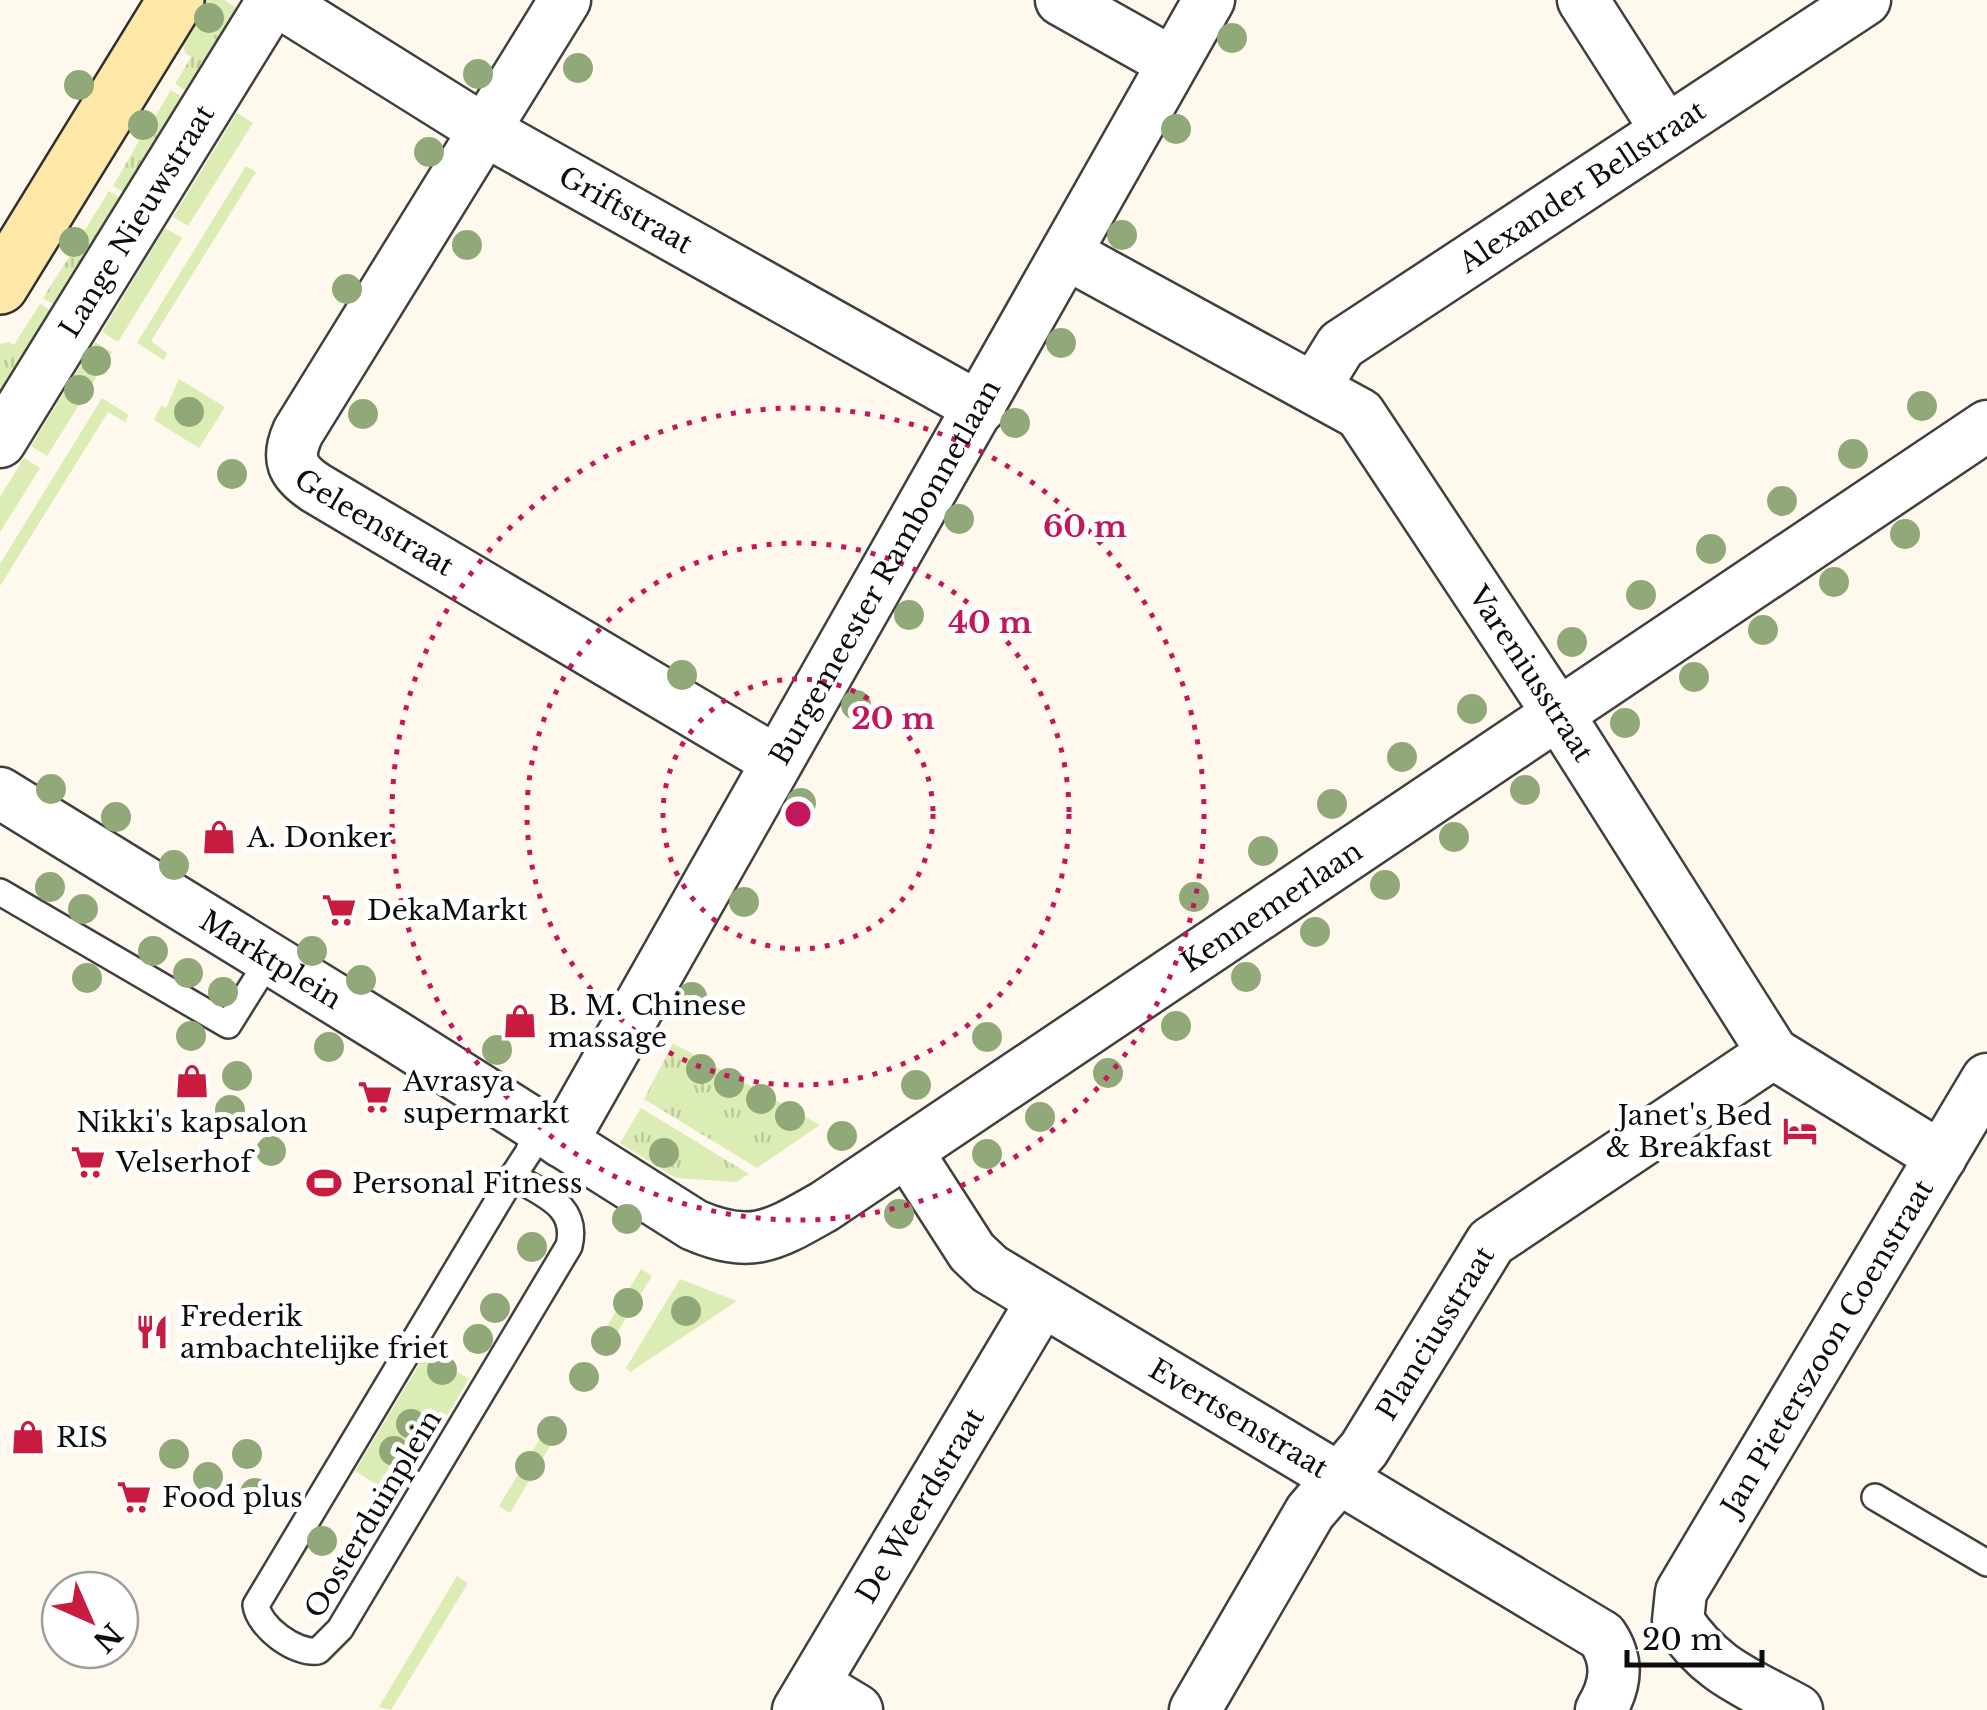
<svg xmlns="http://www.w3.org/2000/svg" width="1987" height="1710" font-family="'Libre Baskerville',serif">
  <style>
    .grass { fill: url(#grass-tufts) }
    .garden { fill: #dbecb4 }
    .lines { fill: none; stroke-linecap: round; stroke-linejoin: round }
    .lane-casing { stroke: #404040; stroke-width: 30 }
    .street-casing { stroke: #404040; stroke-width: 55 }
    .secondary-casing { stroke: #2f2f2f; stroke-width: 60 }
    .lane { stroke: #fff; stroke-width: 25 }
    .street { stroke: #fff; stroke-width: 50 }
    .secondary { stroke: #ffe7a8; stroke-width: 55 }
    .tree { fill: #91a978 }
    .ring { fill: none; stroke: #c2185b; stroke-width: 5; stroke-dasharray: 5 10 }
    .labels { text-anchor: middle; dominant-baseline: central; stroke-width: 10; stroke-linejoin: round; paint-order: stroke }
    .street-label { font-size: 28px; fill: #0d0d0d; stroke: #fff }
    .poi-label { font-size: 28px; fill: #0d0d0d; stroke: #fff; text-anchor: start }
    .centre { fill: #c2185b; stroke: #fff; stroke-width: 5 }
    .ring-label { font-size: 30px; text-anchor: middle; font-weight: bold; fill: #c2185b; stroke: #fff; stroke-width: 10; stroke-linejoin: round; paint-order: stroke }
  </style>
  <defs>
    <pattern id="grass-tufts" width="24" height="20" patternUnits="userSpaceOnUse" patternTransform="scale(2.5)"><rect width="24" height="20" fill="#dbecb4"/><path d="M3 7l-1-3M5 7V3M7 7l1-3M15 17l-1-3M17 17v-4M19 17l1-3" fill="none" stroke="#bbc99a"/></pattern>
  </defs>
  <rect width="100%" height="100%" fill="#fff8ed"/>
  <g class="grass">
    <polygon points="202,0 224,0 247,14 196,97 175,84 191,57 185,53 181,34"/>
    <polygon points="171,90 192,103 133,198 113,186 139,141 134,137 130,121 134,116 150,111 156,115"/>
    <polygon points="109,191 129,204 64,311 43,298 69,257 64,253 59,236 62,231 79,227 85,230"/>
    <polygon points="40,304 61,316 0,414 0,344 8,342 14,345"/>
    <polygon points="673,1043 820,1125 757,1168 644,1099"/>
    <polygon points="641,1108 749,1174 736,1182 676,1178 620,1143"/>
  </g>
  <g class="garden">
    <polygon points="237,113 253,123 188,226 173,217"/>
    <polygon points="246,166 256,172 151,341 167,353 164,360 137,343"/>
    <polygon points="165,228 182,238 118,342 102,332"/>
    <polygon points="95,342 112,352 47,456 31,446"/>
    <polygon points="179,379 225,407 199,448 154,420 161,406 166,408"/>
    <polygon points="102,398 129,415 125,422 108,412 0,586 0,564"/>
    <polygon points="24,458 40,468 0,532 0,497"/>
    <polygon points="641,1269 652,1276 607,1349 597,1343"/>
    <polygon points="680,1279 737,1301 630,1372 626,1368"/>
    <polygon points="426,1353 469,1379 397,1497 355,1471"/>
    <polygon points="553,1417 563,1424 510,1513 499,1506"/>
    <polygon points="457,1576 468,1583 391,1710 379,1707"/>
  </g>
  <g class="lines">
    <g class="lane-casing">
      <g id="lane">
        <polyline points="0,892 228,1025 270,958"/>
        <path d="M513,1176L256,1605C259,1627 295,1654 318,1651L340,1629L569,1246C579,1205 542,1194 513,1176L528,1153L538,1127"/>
        <polyline points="1875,1497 1987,1563"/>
      </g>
    </g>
    <g class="street-casing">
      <g id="street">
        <path id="s1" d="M276,0L484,130L980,408"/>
        <path id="s2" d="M565,0L298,432C286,459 292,472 316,488L776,761"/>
        <polyline points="1061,0 1173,63"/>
        <polyline points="1583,0 1666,130"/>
        <path id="s3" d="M1067,254L1360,414L1557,712L1773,1053L1941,1157"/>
        <path id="s4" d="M1315,387L1341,345L1865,0"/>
        <path id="s5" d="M0,442L273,0"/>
        <path id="s6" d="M0,793L392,1034L694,1225C752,1250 774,1235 825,1206L1987,426"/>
        <path id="s7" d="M562,1142L1209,0"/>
        <path id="s8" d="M907,1151L972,1252L990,1269L1602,1636C1619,1661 1616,1685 1601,1710"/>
        <polyline points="814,1684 857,1710"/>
        <path id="s9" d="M798,1710L1042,1301"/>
        <path id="s10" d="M1195,1710L1310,1512L1364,1449L1491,1242L1773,1053"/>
        <path id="s11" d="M1797,1710C1746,1682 1711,1671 1678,1621L1681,1592L1987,1079"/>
      </g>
    </g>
    <g class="secondary-casing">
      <polyline id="secondary" points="0,286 176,0"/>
    </g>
    <use href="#lane" class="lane"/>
    <use href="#street" class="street"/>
    <use href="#secondary" class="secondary"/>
  </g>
  <g class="tree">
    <circle cx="209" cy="18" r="15"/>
    <circle cx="1232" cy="38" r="15"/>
    <circle cx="578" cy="68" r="15"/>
    <circle cx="478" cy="74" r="15"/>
    <circle cx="79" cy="85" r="15"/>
    <circle cx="143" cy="125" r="15"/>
    <circle cx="1176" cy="129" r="15"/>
    <circle cx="429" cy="152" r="15"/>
    <circle cx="1122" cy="235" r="15"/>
    <circle cx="74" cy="242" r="15"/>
    <circle cx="467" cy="245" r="15"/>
    <circle cx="347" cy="289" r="15"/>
    <circle cx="1061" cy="343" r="15"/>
    <circle cx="96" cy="361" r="15"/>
    <circle cx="79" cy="390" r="15"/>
    <circle cx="1922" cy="406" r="15"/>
    <circle cx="189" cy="412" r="15"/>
    <circle cx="363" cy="414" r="15"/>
    <circle cx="1015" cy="423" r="15"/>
    <circle cx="1853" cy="454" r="15"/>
    <circle cx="232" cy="474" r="15"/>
    <circle cx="1782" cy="501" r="15"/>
    <circle cx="959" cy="519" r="15"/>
    <circle cx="1905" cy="534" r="15"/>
    <circle cx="1711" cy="549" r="15"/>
    <circle cx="1834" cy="582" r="15"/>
    <circle cx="1641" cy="595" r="15"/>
    <circle cx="909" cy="615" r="15"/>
    <circle cx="1763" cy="630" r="15"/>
    <circle cx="1572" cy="642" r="15"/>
    <circle cx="682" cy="675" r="15"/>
    <circle cx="1694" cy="677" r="15"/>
    <circle cx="856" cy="705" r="15"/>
    <circle cx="1472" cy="709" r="15"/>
    <circle cx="1625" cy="723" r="15"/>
    <circle cx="1402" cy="757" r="15"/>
    <circle cx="51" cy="789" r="15"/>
    <circle cx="1525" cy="790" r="15"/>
    <circle cx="801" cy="803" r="15"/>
    <circle cx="1332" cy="804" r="15"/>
    <circle cx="116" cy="817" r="15"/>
    <circle cx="1454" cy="837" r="15"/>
    <circle cx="1263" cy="851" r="15"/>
    <circle cx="174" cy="865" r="15"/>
    <circle cx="1385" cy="885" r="15"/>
    <circle cx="50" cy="887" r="15"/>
    <circle cx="1194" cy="897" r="15"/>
    <circle cx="744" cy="902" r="15"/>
    <circle cx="83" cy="909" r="15"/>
    <circle cx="1315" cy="932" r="15"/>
    <circle cx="153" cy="951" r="15"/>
    <circle cx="312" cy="951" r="15"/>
    <circle cx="188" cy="973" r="15"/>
    <circle cx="1246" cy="977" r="15"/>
    <circle cx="87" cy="978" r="15"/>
    <circle cx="361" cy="980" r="15"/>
    <circle cx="223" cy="992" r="15"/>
    <circle cx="692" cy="997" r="15"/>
    <circle cx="1176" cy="1026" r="15"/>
    <circle cx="191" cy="1036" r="15"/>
    <circle cx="987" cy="1037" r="15"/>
    <circle cx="329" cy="1047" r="15"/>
    <circle cx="497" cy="1050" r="15"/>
    <circle cx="701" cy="1069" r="15"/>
    <circle cx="1108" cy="1073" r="15"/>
    <circle cx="237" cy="1076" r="15"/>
    <circle cx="729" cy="1083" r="15"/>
    <circle cx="916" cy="1085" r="15"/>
    <circle cx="761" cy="1099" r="15"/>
    <circle cx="230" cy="1110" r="15"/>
    <circle cx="790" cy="1116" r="15"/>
    <circle cx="1040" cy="1117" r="15"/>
    <circle cx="842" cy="1136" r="15"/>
    <circle cx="271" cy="1151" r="15"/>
    <circle cx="664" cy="1153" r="15"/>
    <circle cx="987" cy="1154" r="15"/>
    <circle cx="899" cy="1214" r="15"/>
    <circle cx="627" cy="1219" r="15"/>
    <circle cx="532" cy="1247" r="15"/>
    <circle cx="628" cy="1303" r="15"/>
    <circle cx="495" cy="1308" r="15"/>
    <circle cx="686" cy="1311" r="15"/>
    <circle cx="478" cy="1339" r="15"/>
    <circle cx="606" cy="1341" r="15"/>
    <circle cx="442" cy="1370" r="15"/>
    <circle cx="584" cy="1377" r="15"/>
    <circle cx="411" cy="1424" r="15"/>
    <circle cx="552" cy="1431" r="15"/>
    <circle cx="394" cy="1451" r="15"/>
    <circle cx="174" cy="1454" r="15"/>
    <circle cx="247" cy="1454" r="15"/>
    <circle cx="530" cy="1466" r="15"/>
    <circle cx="208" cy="1477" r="15"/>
    <circle cx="255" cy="1493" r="15"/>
    <circle cx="322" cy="1541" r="15"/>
  </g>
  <g class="ring">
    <circle cx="798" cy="814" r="135"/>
    <circle cx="798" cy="814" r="271"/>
    <circle cx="798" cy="814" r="406"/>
  </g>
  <defs>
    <g id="shop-bare" transform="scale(2.7)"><path d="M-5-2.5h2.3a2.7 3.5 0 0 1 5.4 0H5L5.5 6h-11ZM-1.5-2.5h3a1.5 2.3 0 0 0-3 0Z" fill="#c71b40" stroke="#fff" stroke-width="2.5" paint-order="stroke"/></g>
    <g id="supermarket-bare" transform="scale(2.7)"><path d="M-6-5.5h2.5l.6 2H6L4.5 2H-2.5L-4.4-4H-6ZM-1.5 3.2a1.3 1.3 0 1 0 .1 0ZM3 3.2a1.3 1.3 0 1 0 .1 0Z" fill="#c71b40" stroke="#fff" stroke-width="2.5" paint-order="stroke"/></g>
    <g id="hotel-bare" transform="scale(2.7)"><path d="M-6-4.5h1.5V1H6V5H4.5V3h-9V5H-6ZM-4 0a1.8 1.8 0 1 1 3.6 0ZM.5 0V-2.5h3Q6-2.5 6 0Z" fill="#c71b40" stroke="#fff" stroke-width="2.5" paint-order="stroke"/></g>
    <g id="stadium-bare" transform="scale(2.7)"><path d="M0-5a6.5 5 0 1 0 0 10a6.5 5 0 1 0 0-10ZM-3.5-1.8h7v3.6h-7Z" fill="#c71b40" stroke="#fff" stroke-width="2.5" paint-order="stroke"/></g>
    <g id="restaurant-bare" transform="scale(2.7)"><path d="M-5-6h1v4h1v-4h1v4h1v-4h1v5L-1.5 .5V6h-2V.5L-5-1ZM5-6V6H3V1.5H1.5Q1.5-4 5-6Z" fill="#c71b40" stroke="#fff" stroke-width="2.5" paint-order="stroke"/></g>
  </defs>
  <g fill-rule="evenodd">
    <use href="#shop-bare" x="219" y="837"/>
    <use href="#supermarket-bare" x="339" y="910"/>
    <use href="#shop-bare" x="520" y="1021"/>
    <use href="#shop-bare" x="192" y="1081"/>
    <use href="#supermarket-bare" x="375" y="1097"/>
    <use href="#hotel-bare" x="1800" y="1131"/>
    <use href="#supermarket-bare" x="88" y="1162"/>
    <use href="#stadium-bare" x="324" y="1183"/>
    <use href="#restaurant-bare" x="152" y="1332"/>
    <use href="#shop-bare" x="28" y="1437"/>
    <use href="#supermarket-bare" x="134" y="1497"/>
  </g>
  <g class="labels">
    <g class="street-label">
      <text stroke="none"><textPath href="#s4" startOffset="338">Alexander Bellstraat</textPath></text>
      <text stroke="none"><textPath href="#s1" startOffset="408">Griftstraat</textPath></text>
      <text stroke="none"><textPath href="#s5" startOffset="260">Lange Nieuwstraat</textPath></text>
      <text stroke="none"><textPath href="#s2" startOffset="642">Geleenstraat</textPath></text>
      <text stroke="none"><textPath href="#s7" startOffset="655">Burgemeester Rambonnetlaan</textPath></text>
      <text stroke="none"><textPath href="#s3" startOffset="645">Vareniusstraat</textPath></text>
      <text stroke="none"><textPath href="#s6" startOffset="1495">Kennemerlaan</textPath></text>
      <text stroke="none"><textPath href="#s6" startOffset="318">Marktplein</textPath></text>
      <text stroke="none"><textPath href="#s10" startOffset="448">Planciusstraat</textPath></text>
      <text stroke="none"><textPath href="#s11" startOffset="465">Jan Pieterszoon Coenstraat</textPath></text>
      <text stroke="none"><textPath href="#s8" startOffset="435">Evertsenstraat</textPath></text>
      <text stroke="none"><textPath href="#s9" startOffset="238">De Weerdstraat</textPath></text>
      <text transform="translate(373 1514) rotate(-59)">Oosterduinplein</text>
    </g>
    <g class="poi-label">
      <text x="247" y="837">A. Donker</text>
      <text x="367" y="910">DekaMarkt</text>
      <text x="548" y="1005">B. M. Chinese<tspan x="548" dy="32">massage</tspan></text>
      <text x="403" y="1081">Avrasya<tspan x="403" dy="32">supermarkt</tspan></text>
      <text x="1772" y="1115" text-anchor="end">Janet's Bed<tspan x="1772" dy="32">&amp; Breakfast</tspan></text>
      <text x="192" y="1122" text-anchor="middle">Nikki's kapsalon</text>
      <text x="116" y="1162">Velserhof</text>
      <text x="352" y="1183">Personal Fitness</text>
      <text x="180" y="1316">Frederik<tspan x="180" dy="32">ambachtelijke friet</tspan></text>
      <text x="56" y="1437">RIS</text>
      <text x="162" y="1497">Food plus</text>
    </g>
  </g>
  <circle cx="798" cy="814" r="15" class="centre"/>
  <g class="ring-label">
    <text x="1085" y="537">60 m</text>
    <text x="990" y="633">40 m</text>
    <text x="893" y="729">20 m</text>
  </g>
  <g transform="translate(90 1620) rotate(135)"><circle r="48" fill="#ffffff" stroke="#9e9e9e" stroke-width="2.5"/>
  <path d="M0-8L18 38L0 25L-18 38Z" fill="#c71b40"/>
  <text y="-15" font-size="28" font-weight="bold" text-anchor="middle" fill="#0d0d0d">N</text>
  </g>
  <path d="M1627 1650v15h135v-15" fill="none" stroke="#0d0d0d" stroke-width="5"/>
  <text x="1642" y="1650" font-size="30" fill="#0d0d0d" stroke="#ffffff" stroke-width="8" paint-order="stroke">20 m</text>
</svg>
